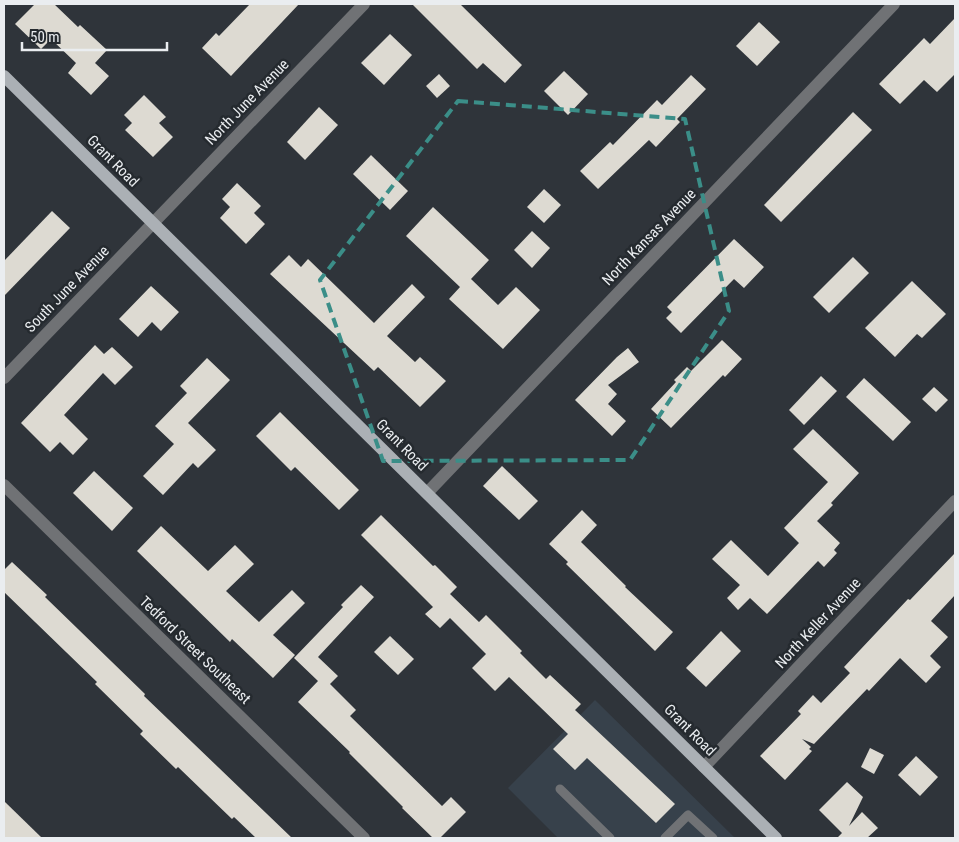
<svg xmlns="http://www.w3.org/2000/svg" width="959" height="842" font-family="'Roboto Condensed',sans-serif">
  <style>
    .built { fill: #37414b }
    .building { fill: #dddad2 }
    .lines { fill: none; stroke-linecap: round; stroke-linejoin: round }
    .service { stroke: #707275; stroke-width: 9 }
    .minor { stroke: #707275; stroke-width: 12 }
    .primary { stroke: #abb0b5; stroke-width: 12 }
    .marked { fill: none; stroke: #3b8e88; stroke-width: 4; stroke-dasharray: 10 6; stroke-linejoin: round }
    .labels { text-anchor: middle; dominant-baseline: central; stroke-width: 5; stroke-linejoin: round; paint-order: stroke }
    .street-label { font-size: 15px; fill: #eaedf0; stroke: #252a2f }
  </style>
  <rect width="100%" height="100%" fill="#2f343a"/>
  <polygon class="built" points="595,700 735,838 558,838 508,788"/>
  <g class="building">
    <polygon points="35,4 54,4 78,27 80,25 107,50 95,63 109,76 91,95 68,73 76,63 51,39 41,49 15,24"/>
    <polygon points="250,4 299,4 231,76 202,48 216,33 219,36"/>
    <polygon points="412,4 460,4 522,65 505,83 483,63 477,69"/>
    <polygon points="955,18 955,74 937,92 924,80 900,104 879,84 924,38 930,44"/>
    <polygon points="759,22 780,42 757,66 736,46"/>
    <polygon points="390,34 412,55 384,85 361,63"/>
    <polygon points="564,71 588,94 568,115 544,91"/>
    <polygon points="439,74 450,86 437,98 426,86"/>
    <polygon points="691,75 706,89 677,119 680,122 656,147 649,140 598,189 580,171 610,142 613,145 657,100 662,105"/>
    <polygon points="144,95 166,117 159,123 173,137 153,157 125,130 132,123 124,115"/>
    <polygon points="319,107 338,125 305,160 287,142"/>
    <polygon points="853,112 872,130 781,222 764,205"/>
    <polygon points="371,155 408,191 390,210 353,174"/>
    <polygon points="237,183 261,206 254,213 265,224 246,244 220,218 230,207 222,199"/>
    <polygon points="544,189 561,205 544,223 527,207"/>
    <polygon points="433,207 489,260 471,279 498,305 516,287 540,310 503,349 449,299 460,287 406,236"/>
    <polygon points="52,211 70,228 4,296 4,261"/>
    <polygon points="532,231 550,248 532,268 514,250"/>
    <polygon points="734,239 764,267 744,288 734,279 681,333 666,318 672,312 667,307"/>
    <polygon points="289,255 301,267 308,259 374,323 412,284 425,297 387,336 415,362 420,357 446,381 420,407 378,367 374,371 270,274"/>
    <polygon points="853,257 869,273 829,313 813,297"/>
    <polygon points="912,281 946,314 922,338 917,334 895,357 865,328"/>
    <polygon points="151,286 179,312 161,331 152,322 138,337 119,319"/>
    <polygon points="722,340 742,359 725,377 723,375 671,428 651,409 676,382 674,380 687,367 691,371"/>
    <polygon points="95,345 104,354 112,347 133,367 115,385 103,373 64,415 88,439 73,455 60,442 50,452 21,423"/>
    <polygon points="628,348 639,362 608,385 617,394 608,404 626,421 612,436 575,400 617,357"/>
    <polygon points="207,358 230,380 188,423 216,450 198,468 193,463 163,495 143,476 174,444 155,426 187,393 180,386"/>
    <polygon points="821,376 837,391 804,425 789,410"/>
    <polygon points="864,378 911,422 893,441 846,397"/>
    <polygon points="934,387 948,400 936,412 922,399"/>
    <polygon points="280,412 359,490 339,510 295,467 291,471 256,436"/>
    <polygon points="813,429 859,473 831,503 833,505 817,521 840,543 834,550 837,553 824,567 818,561 767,614 750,598 738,610 727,598 740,585 712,559 731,540 768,576 799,543 784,528 828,482 793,449"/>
    <polygon points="502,466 538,501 519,520 483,486"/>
    <polygon points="94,471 133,508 112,531 73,493"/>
    <polygon points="582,510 597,525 581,542 626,586 625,587 673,632 655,651 566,564 568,562 549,544"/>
    <polygon points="381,515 433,566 435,565 457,587 450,594 479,622 486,615 522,651 520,653 546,679 550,675 581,704 575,710 675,804 656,823 587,758 575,770 553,749 568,734 509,677 495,691 472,668 486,654 450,618 440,628 425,614 433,607 361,535"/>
    <polygon points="161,526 208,571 235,545 254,564 226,591 259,622 292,590 305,603 273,635 295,655 273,678 232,639 230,642 137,551"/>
    <polygon points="955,553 955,595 931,621 948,637 930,656 941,667 926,683 900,658 869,691 867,689 814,744 802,739 811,747 809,749 812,751 785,780 760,756 801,714 798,711 813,695 821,703 850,673 844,667 908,599 910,600"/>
    <polygon points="12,562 47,595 45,597 145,694 144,696 292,838 256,838 234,817 232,819 178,767 176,769 140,734 143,731 95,684 97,682 4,592 4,570"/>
    <polygon points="361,585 374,597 318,657 338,676 330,684 356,710 350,716 442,806 451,797 466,812 440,838 433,838 402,808 403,807 349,753 350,752 298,702 318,681 294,658 343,607 341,605"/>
    <polygon points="721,631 741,651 706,687 686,668"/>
    <polygon points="390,636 414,659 398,675 374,652"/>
    <polygon points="870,748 884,755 874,774 861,767"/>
    <polygon points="916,756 938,777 920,796 898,775"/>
    <polygon points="847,782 863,797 849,826 862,812 878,828 867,838 837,838 842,833 819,810"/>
    <polygon points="4,801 42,838 4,838"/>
  </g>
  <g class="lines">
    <g class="service">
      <polyline points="560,789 610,838"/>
      <polyline points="665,838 688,815 713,838"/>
    </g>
    <g class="minor">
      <polyline points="4,378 364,4"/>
      <polyline points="4,485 364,838"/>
      <polyline points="427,493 894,4"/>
      <polyline points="704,767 955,501"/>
    </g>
    <polyline class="primary" points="4,76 776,838"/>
  </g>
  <path class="marked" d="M458,101L685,119L729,311L630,460L383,461L320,280Z"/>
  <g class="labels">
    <g class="street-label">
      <text transform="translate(247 102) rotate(-46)">North June Avenue</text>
      <text transform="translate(113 161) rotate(45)">Grant Road</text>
      <text transform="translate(649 237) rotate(-46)">North Kansas Avenue</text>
      <text transform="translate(67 289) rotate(-46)">South June Avenue</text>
      <text transform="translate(402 445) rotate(45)">Grant Road</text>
      <text transform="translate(818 623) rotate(-47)">North Keller Avenue</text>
      <text transform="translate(195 650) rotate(44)">Tedford Street Southeast</text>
      <text transform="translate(690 730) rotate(45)">Grant Road</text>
    </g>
  </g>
  <rect width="959" height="842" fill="none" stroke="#eaedf0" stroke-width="10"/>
  <path d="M22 42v8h145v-8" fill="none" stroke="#eaedf0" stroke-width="2.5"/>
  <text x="30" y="42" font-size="15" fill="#eaedf0" stroke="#252a2f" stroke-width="4" paint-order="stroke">50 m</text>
</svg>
